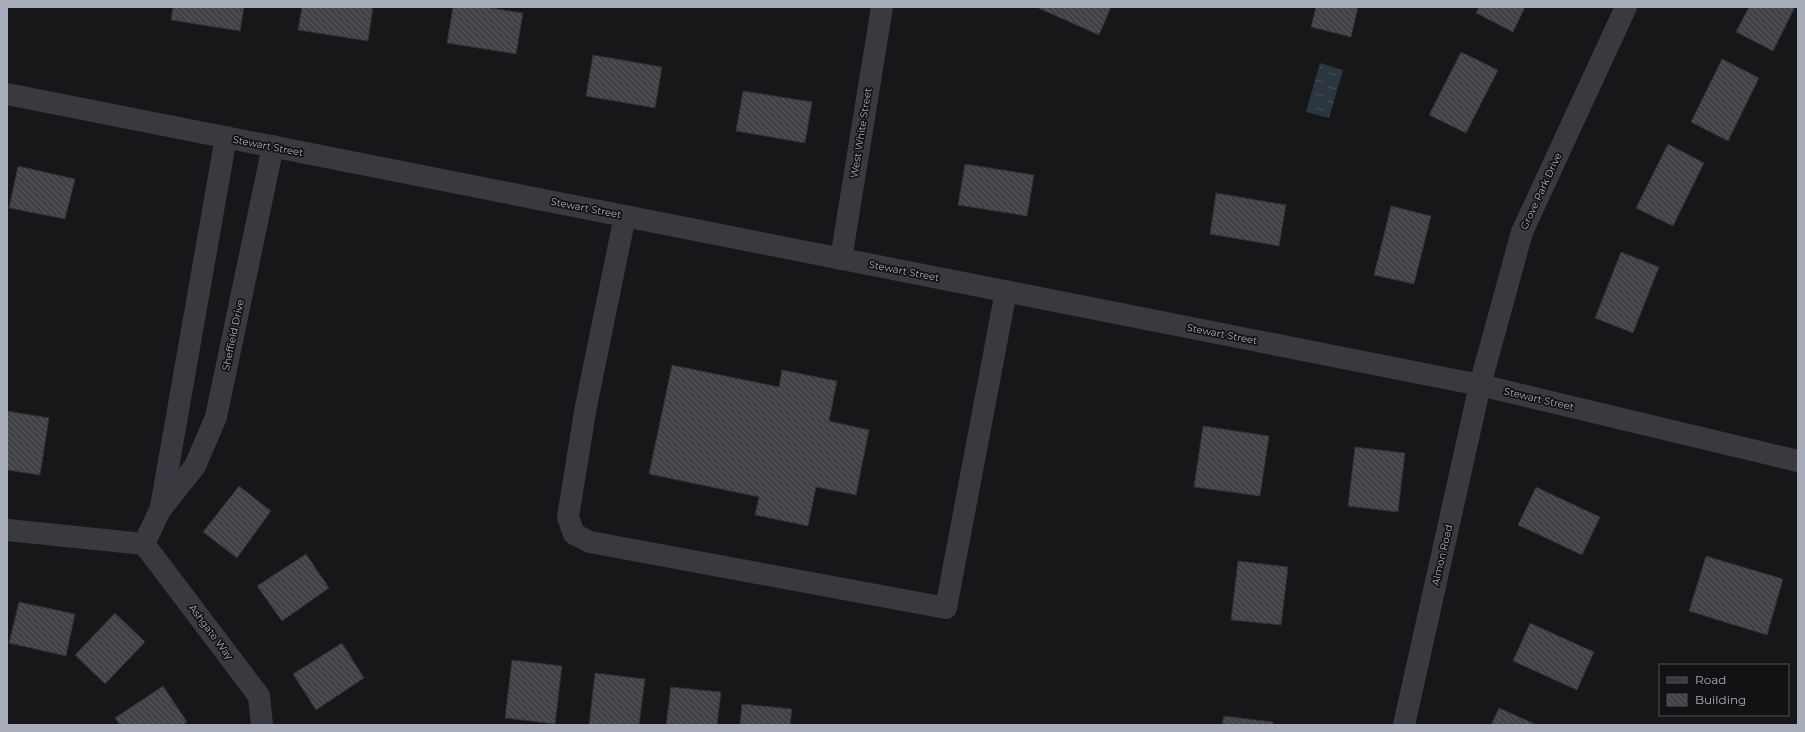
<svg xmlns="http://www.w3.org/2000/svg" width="1805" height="732" font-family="Montserrat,sans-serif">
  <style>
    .water { fill: url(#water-ripples) }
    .building { fill: url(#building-back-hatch); stroke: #313135 }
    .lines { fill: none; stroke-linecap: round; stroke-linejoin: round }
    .minor { stroke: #393a40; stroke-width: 22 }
    .labels { text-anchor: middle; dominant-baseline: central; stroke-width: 3.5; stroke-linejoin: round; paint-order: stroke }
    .street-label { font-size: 10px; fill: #a8adba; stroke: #121214 }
  </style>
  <defs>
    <pattern id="water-ripples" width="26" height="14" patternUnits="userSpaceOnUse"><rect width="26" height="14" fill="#2b363e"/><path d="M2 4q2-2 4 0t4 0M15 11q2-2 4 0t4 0" fill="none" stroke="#475058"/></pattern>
    <pattern id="building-back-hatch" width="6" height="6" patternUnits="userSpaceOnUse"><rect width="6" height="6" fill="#414246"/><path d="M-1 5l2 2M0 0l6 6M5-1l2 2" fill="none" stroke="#5a5b5f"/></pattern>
  </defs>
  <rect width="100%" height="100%" fill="#171719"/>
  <polygon class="water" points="1320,63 1343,70 1329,118 1306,112"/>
  <g class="building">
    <polygon points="173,7 244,7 240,31 171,20"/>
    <polygon points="302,7 373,7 368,41 298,30"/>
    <polygon points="453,7 485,7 523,13 516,54 447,43"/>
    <polygon points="1036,7 1111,7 1099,35"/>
    <polygon points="1316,7 1358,7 1351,37 1311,27"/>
    <polygon points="1479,7 1525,7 1513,32 1476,13"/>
    <polygon points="1749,7 1795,7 1773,51 1736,32"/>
    <polygon points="1461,52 1498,70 1466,133 1429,115"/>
    <polygon points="593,55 662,67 655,108 586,96"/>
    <polygon points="1722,59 1759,78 1728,141 1691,122"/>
    <polygon points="743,91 812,102 805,143 736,131"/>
    <polygon points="1668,144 1704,163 1673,226 1636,208"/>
    <polygon points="965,164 1034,175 1027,216 958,205"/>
    <polygon points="18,166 75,179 65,219 9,208"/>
    <polygon points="1216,193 1286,205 1279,246 1210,234"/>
    <polygon points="1391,206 1431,216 1414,284 1374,275"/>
    <polygon points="1621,252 1659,267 1633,333 1595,318"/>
    <polygon points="672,365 779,387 782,370 837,381 829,421 869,430 856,495 816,487 808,526 755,515 759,497 649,474"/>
    <polygon points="7,411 49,418 40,475 7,470"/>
    <polygon points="1203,426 1269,436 1260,496 1194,487"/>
    <polygon points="1355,447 1405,453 1398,512 1348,506"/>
    <polygon points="239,486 271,511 237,558 203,532"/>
    <polygon points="1536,487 1600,517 1582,555 1518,525"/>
    <polygon points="306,554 329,588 282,621 257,586"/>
    <polygon points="1706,556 1783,579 1767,635 1689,611"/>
    <polygon points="1238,561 1288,567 1281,625 1231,620"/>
    <polygon points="19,602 75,614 66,656 9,643"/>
    <polygon points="115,613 145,642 105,684 75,655"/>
    <polygon points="1530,623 1594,652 1577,690 1513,661"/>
    <polygon points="342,643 364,678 316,710 293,674"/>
    <polygon points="512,660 562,666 555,724 505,718"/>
    <polygon points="595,673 645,679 639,725 589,725"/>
    <polygon points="163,686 187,722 182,725 120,725 115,718"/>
    <polygon points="671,687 721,692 717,725 666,725"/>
    <polygon points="742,704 792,709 790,725 740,725"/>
    <polygon points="1499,708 1537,725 1491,725"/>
    <polygon points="1224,716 1273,722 1273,725 1222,725"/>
  </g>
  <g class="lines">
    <g class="minor">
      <polyline points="7,94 1480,385 1798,461"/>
      <polyline points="625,216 586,406 568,517 574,534 590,542 946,608 1006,291"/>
      <polyline points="841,259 882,7"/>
      <polyline points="161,507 226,137"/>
      <polyline points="7,530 144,544 160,510 195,466 216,417 273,146"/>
      <polyline points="144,544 259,696 262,725"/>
      <polyline points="1404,725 1480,385 1522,232 1626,7"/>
    </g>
  </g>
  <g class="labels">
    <g class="street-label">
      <text transform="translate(861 133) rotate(-81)">West White Street</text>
      <text transform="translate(268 146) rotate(11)">Stewart Street</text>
      <text transform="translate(1541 191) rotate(-65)">Grove Park Drive</text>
      <text transform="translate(586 208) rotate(11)">Stewart Street</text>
      <text transform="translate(904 271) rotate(11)">Stewart Street</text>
      <text transform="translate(1222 334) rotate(11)">Stewart Street</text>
      <text transform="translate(233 335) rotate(-78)">Sheffield Drive</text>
      <text transform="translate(1539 399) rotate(13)">Stewart Street</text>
      <text transform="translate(1442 555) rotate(-77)">Almon Road</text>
      <text transform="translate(211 632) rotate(53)">Ashgate Way</text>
    </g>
  </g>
  <rect width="1805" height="732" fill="none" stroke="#a8adba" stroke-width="16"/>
  <rect x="1659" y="664" width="130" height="52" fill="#121214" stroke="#4e5056"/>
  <rect x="1667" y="677" width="20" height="6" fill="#393a40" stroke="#4e5056"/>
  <text x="1695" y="684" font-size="12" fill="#a8adba">Road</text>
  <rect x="1667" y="694" width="20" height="12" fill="url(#building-back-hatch)" stroke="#4e5056"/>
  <text x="1695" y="704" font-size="12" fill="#a8adba">Building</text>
</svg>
